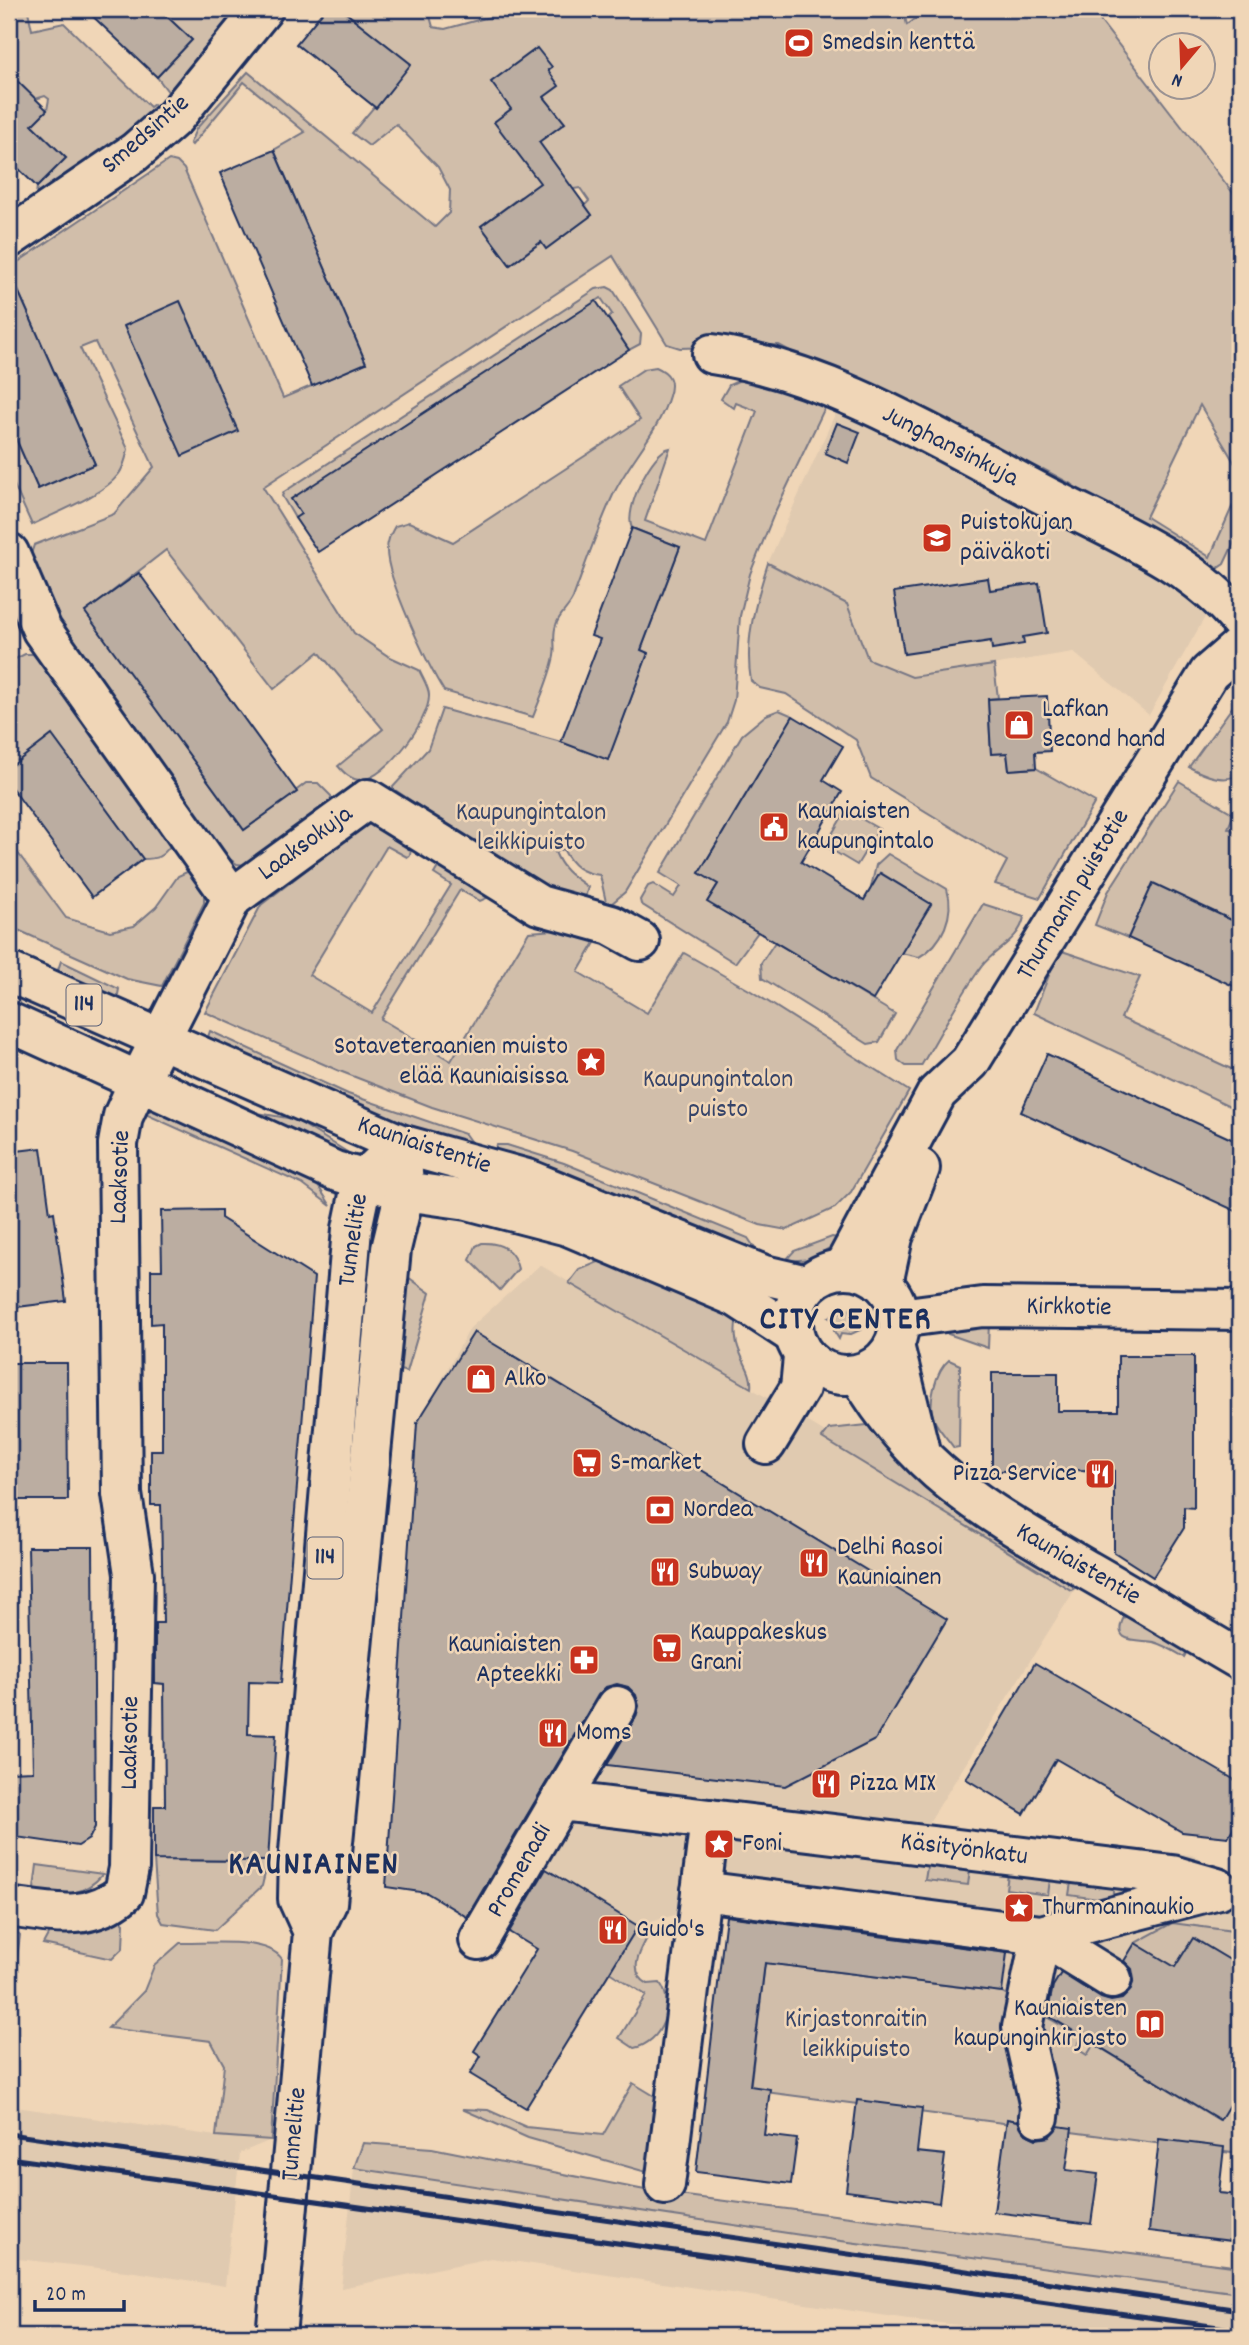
<svg xmlns="http://www.w3.org/2000/svg" width="1249" height="2345" font-family="Dekko,sans-serif">
  <style>
    .built { fill: #e0cab0 }
    .green { fill: #d1beaa; stroke: #767684; stroke-width: 2; fill-rule: evenodd }
    .building { fill: #bbada1; stroke: #1b2f5e; stroke-width: 2 }
    .lines { fill: none; stroke-linecap: round; stroke-linejoin: round }
    .minor-casing { stroke: #1b2f5e; stroke-width: 44 }
    .major-casing { stroke: #1b2f5e; stroke-width: 44 }
    .minor { stroke: #f0d6b7; stroke-width: 38 }
    .major { stroke: #f0d6b7; stroke-width: 38 }
    .rail { stroke: #1b2f5e; stroke-width: 5 }
    .labels { text-anchor: middle; dominant-baseline: central; stroke-width: 5; stroke-linejoin: round; paint-order: stroke }
    .shield { fill: #f0d6b7; stroke: #5b6179; stroke-width: 2 }
    .shield-label { font-size: 24px; font-weight: bold; fill: #1b2f5e }
    .poi-label { font-size: 26px; fill: #1b2f5e; stroke: #f0d6b7; text-anchor: start }
    .street-label { font-size: 26px; fill: #1b2f5e; stroke: #f0d6b7 }
    .park-label { font-size: 26px; fill: #364469; stroke: #f0d6b7 }
    .district-label { font-size: 33px; font-weight: bold; letter-spacing: 2px; fill: #1b2f5e; stroke: #f0d6b7 }
  </style>
  <rect width="100%" height="100%" fill="#f0d6b7"/>
  <filter id="ink" filterUnits="userSpaceOnUse"><feTurbulence type="fractalNoise" baseFrequency=".0143" numOctaves="2"/><feDisplacementMap in="SourceGraphic" scale="14" xChannelSelector="R" yChannelSelector="G"/><feConvolveMatrix kernelMatrix="1 2 1 2 8 2 1 2 1" color-interpolation-filters="sRGB"/></filter>
  <g filter="url(#ink)">
    <g class="built">
      <polygon points="840,403 1160,572 1205,607 1205,617 1149,715 1073,652 912,678 868,659 847,603 768,563"/>
      <polygon points="540,1265 802,1418 1077,1586 928,1824 1192,1855 1240,1883 1240,2113 1229,2130 988,2101 1009,1935 728,1899 638,1926 544,1868 506,1930 471,1919 427,1893 386,1887 418,1423 470,1328"/>
      <polygon points="9,2106 216,2136 271,2140 240,2153 225,2286 135,2272 9,2258"/>
      <polygon points="354,2168 841,2241 1240,2293 1240,2336 1059,2336 922,2321 491,2258 341,2288"/>
    </g>
    <g class="green">
      <polygon points="9,9 37,9 28,11 32,30 64,23 150,107 154,104 163,112 35,201 37,187 66,158 32,125 47,110 49,99 45,96 35,99 9,73"/>
      <polygon points="159,9 249,9 172,97 157,77 192,40"/>
      <path d="M341,9H428L433,27L445,29L489,17L487,9H903L907,25L929,9H1091L1240,202V472L1200,405L1146,517L1210,557L1232,507L1240,522V530L1224,564L1209,574L1065,494L1073,485L1043,469L1032,478L779,345L680,348L667,344L613,256L263,487L354,633L388,656L419,670C422,677 429,687 429,695C430,720 386,779 361,780C351,780 344,773 338,766L383,729L319,652L274,689L166,550L86,612L244,830L306,783H318L331,796L332,810L253,866L237,864L224,855L76,654L28,563L34,545L114,514L154,467L95,342L80,348L128,449C126,458 124,468 118,475C103,495 55,513 32,525L9,474V423L38,489L95,464L20,295L9,300V268L169,160L177,162L184,169L283,398L366,363L274,150L305,132L244,82L192,145L190,143L196,129L248,72L435,227L449,213L450,190L438,167L396,124L369,146L352,133L410,64ZM580,188L589,201L585,205L592,215L541,242L510,265L481,226L520,197Z"/>
      <polygon points="607,287 613,290 641,334 640,344 629,350 608,318 612,314 601,298 292,499 301,514 295,518 282,496 284,492 596,289"/>
      <path d="M656,367C670,373 674,381 669,396C659,431 630,460 614,493C598,527 586,563 573,598C569,608 559,614 556,625C552,636 556,646 554,656C550,677 540,698 533,717L444,691C428,666 387,579 387,551C387,541 390,535 395,526L409,522L453,542L640,420L618,386L644,369Z"/>
      <path d="M749,376L830,397L774,514L750,574L740,616L734,700L727,722L625,892L611,904L606,902L600,875C581,873 572,866 563,849L555,852C563,871 572,876 588,887L585,898L542,888L392,788L428,749L442,709L561,742L608,759L648,653L641,650L680,547L632,528C623,511 652,450 670,448L645,521L706,544L757,411L736,403L734,408L721,399L729,385Z"/>
      <path d="M768,563L847,604L868,659L912,677L994,665L998,698L988,699L991,754L1007,753L1009,770L1036,768L1095,802L1040,898L995,884L1007,861L871,778L856,740L786,694L760,688L751,681C744,640 756,601 768,563Z"/>
      <path d="M25,654H33L40,662L168,839L170,846C162,857 157,859 143,859L52,736L9,768V672L15,668L13,660Z"/>
      <path d="M1240,702V774C1224,784 1204,775 1189,767L1233,706Z"/>
      <polygon points="779,710 793,716 699,873 718,884 708,901 758,932 735,963 641,904 640,900 648,886 653,884 674,897 681,886 660,873 742,735 766,715"/>
      <polygon points="1179,781 1234,814 1228,828 1240,834 1240,924 1153,884 1128,938 1095,925 1108,892"/>
      <polygon points="846,810 879,829 857,865 825,846"/>
      <polygon points="371,820 412,842 410,855 407,857 387,846 309,975 372,1013 451,885 434,874 440,864 488,892 489,897 480,901 460,890 381,1019 451,1061 529,932 568,929 595,935 596,941 578,972 647,1013 684,953 751,991 909,1091 851,1192 835,1208 787,1230 760,1225 572,1151 432,1107 337,1070 205,1012 261,905"/>
      <polygon points="9,841 66,918 110,931 134,926 156,907 178,876 189,871 204,890 204,903 162,986 127,979 9,926"/>
      <path d="M888,854L947,889C955,914 943,944 919,957L901,953L931,904L881,873L871,888L876,865Z"/>
      <path d="M983,904L1024,917C1020,940 995,949 982,966C959,997 941,1033 921,1066H906L898,1060L897,1050Z"/>
      <polygon points="775,942 895,1014 879,1042 868,1044 762,978 761,963"/>
      <polygon points="1059,950 1140,977 1121,1018 1240,1073 1240,1111 1034,1013"/>
      <polygon points="61,961 119,989 117,1000 57,973"/>
      <polygon points="210,1031 348,1094 465,1134 472,1144 470,1147 416,1133 207,1040"/>
      <polygon points="155,1109 300,1172 318,1186 331,1206 302,1184 143,1113"/>
      <polygon points="251,1112 294,1119 352,1155 351,1157"/>
      <polygon points="497,1145 507,1145 564,1163 748,1238 758,1253 493,1153"/>
      <polygon points="832,1237 843,1239 812,1259 785,1261 794,1251"/>
      <path d="M482,1243C502,1242 514,1251 518,1269L500,1290L470,1260L476,1246Z"/>
      <path d="M603,1260L737,1318C729,1352 754,1366 751,1388L569,1283L579,1270Z"/>
      <polygon points="408,1277 430,1293 407,1372 400,1370"/>
      <polygon points="851,1308 856,1317 855,1325 860,1330 849,1335 841,1334 839,1339 834,1331 835,1321 828,1317 837,1313 847,1313"/>
      <polygon points="989,1322 988,1348 948,1334 948,1330"/>
      <path d="M949,1360L960,1365L959,1447L954,1448C948,1439 939,1430 934,1420C927,1404 936,1370 949,1360Z"/>
      <polygon points="877,1424 1080,1585 1071,1590 822,1438 829,1429"/>
      <path d="M1132,1616L1189,1648L1184,1657C1174,1651 1164,1645 1153,1642C1140,1639 1110,1645 1124,1617Z"/>
      <polygon points="929,1855 971,1861 968,1885 925,1880"/>
      <polygon points="154,1860 268,1861 262,1886 215,1930 163,1923 158,1914"/>
      <path d="M37,1865L103,1874C83,1897 66,1895 37,1892L34,1889Z"/>
      <polygon points="1009,1866 1051,1871 1048,1895 1006,1889"/>
      <polygon points="1072,1876 1114,1882 1112,1901 1069,1895"/>
      <polygon points="119,1918 124,1923 123,1948 112,1959 43,1944 50,1931"/>
      <polygon points="1172,1923 1240,1932 1240,1953 1234,1963 1194,1938 1175,1967 1135,1943"/>
      <polygon points="9,1925 20,1935 9,2020"/>
      <path d="M635,1930L647,1938C639,1953 628,1973 648,1984L660,1983C676,2005 662,2043 634,2048L619,2038L646,1995L609,1972Z"/>
      <path d="M180,1943C206,1944 266,1936 282,1959L271,2140L216,2136L224,2065L211,2041L108,2028L144,1991L154,1966Z"/>
      <polygon points="765,1963 1002,1992 1082,2037 1076,2048 1087,2055 1094,2044 1219,2120 1240,2087 1240,2154 750,2090"/>
      <polygon points="633,2083 661,2100 653,2174 528,2138 462,2109 488,2110 526,2127 603,2135"/>
      <polygon points="363,2143 432,2148 655,2192 1240,2267 1240,2293 841,2241 354,2168"/>
    </g>
    <g class="building">
      <polygon points="85,9 159,9 192,40 157,77"/>
      <polygon points="325,9 341,9 411,64 376,108 296,44"/>
      <polygon points="537,48 552,67 548,70 559,86 544,97 565,123 539,142 592,215 546,249 541,242 510,265 481,226 540,183 494,122 511,109 491,82"/>
      <polygon points="9,73 47,110 32,125 66,158 37,187 9,159"/>
      <polygon points="274,150 366,363 312,386 220,173"/>
      <polygon points="9,270 95,464 38,489 9,423"/>
      <polygon points="180,301 238,431 182,456 124,326"/>
      <polygon points="596,301 629,350 318,552 295,518 301,514 291,499"/>
      <polygon points="837,423 860,432 848,463 825,453"/>
      <polygon points="632,528 680,547 641,650 648,653 608,760 561,742 600,639 591,636"/>
      <polygon points="139,573 297,792 244,830 85,612"/>
      <polygon points="988,578 990,590 1039,583 1047,633 1023,637 1024,644 992,649 991,641 904,654 894,592"/>
      <polygon points="1047,696 1050,751 1035,752 1036,768 1009,770 1007,753 991,754 988,699"/>
      <polygon points="793,716 843,746 823,780 842,792 801,862 864,900 880,873 931,904 873,1000 707,902 718,884 699,873"/>
      <polygon points="52,735 143,859 92,897 9,784 9,768"/>
      <polygon points="1153,883 1240,924 1240,989 1128,938"/>
      <polygon points="1047,1054 1240,1143 1240,1213 1021,1112"/>
      <polygon points="41,1148 50,1213 54,1212 66,1301 9,1308 9,1152"/>
      <polygon points="221,1210 221,1218 314,1277 281,1683 249,1682 248,1734 276,1735 268,1861 154,1860 154,1806 165,1806 164,1684 155,1683 155,1623 163,1623 162,1560 161,1505 151,1505 151,1450 162,1450 162,1323 151,1324 151,1270 162,1270 161,1211"/>
      <polygon points="474,1332 947,1619 875,1740 785,1786 607,1765 636,1717 639,1706 636,1695 628,1687 617,1684 606,1687 598,1695 467,1917 427,1893 386,1887 417,1423"/>
      <polygon points="1118,1356 1194,1356 1194,1508 1184,1507 1184,1528 1153,1577 1114,1552 1114,1470 992,1471 992,1373 1058,1373 1058,1411 1118,1411"/>
      <polygon points="10,1363 67,1363 68,1500 11,1500"/>
      <polygon points="28,1547 93,1547 95,1827 89,1839 78,1846 9,1836 9,1772 33,1771"/>
      <polygon points="1035,1663 1240,1783 1240,1816 1228,1837 1182,1832 1056,1759 1024,1814 966,1779"/>
      <polygon points="546,1869 638,1926 526,2108 470,2074 481,2056 474,2051 537,1949 509,1932"/>
      <polygon points="726,1916 1007,1953 1002,1992 765,1963 750,2086 770,2089 764,2135 797,2139 791,2184 696,2172"/>
      <polygon points="1193,1938 1240,1966 1240,2087 1220,2120 1047,2015 1053,1986 1061,1973 1101,1998 1111,2001 1122,1999 1130,1991 1134,1980 1132,1969 1124,1961 1135,1943 1175,1967"/>
      <polygon points="857,2100 922,2108 917,2152 945,2155 939,2203 846,2191"/>
      <polygon points="1007,2119 1018,2121 1026,2134 1036,2139 1049,2137 1058,2126 1072,2128 1066,2170 1098,2174 1091,2224 994,2212"/>
      <polygon points="1159,2139 1224,2147 1219,2193 1240,2195 1240,2242 1149,2231"/>
    </g>
    <g class="lines">
      <g class="minor-casing">
        <g id="minor">
          <polyline points="9,238 135,152 175,117 263,9"/>
          <path d="M712,354C831,372 939,440 1044,495C1111,530 1192,561 1240,621"/>
          <path d="M9,553L42,630L232,898L139,1081L123,1116L118,1144L122,1494L134,1574L129,1868L124,1893C88,1923 52,1913 9,1907"/>
          <polyline points="232,898 368,799 539,905 611,925 640,941"/>
          <polyline points="843,1268 937,1093 970,1062 1209,673 1240,646"/>
          <polyline points="883,1284 893,1237 920,1168"/>
          <polyline points="899,1318 983,1307 1240,1310"/>
          <polyline points="894,1345 919,1447"/>
          <path d="M859,1374C917,1475 992,1514 1089,1571C1140,1600 1190,1631 1240,1660"/>
          <polyline points="766,1444 800,1388 803,1357"/>
          <polyline points="560,1801 617,1706"/>
          <polyline points="701,1891 1041,1935 1219,1889"/>
          <polyline points="1041,1935 1112,1979"/>
          <polyline points="479,1940 560,1801 1172,1875 1217,1888"/>
          <polyline points="1039,2117 1040,2107 1022,2027 1041,1935"/>
          <polyline points="665,2185 710,1819"/>
        </g>
      </g>
      <g class="major-casing">
        <g id="major">
          <polyline points="9,972 400,1144 527,1179 764,1275 807,1285"/>
          <polyline points="9,1022 335,1171 405,1191 468,1200 568,1226 736,1297 793,1334"/>
          <circle cx="846" cy="1322" r="53"/>
          <polyline points="313,1932 298,1899 299,1852 352,1229 362,1181 381,1163"/>
          <polyline points="276,2336 313,1932 327,1903 391,1249 405,1191 400,1144"/>
        </g>
      </g>
      <use href="#minor" class="minor"/>
      <use href="#major" class="major"/>
      <g class="rail">
        <polyline points="9,2134 1240,2310"/>
        <polyline points="9,2158 1240,2330"/>
      </g>
    </g>
  </g>
  <defs>
    <g id="stadium-square" transform="scale(1.575)"><rect x="-9" y="-9" width="18" height="18" rx="4" fill="#c8321e" stroke="#f0d6b7"/><path d="M0-5a6.5 5 0 1 0 0 10a6.5 5 0 1 0 0-10ZM-3.5-1.8h7v3.6h-7Z" fill="#fff"/></g>
    <g id="school-square" transform="scale(1.575)"><rect x="-9" y="-9" width="18" height="18" rx="4" fill="#c8321e" stroke="#f0d6b7"/><path d="M0-5L7-2L0 1L-7-2ZM-4 1L0 2.5L4 1V4Q0 6-4 4Z" fill="#fff"/></g>
    <g id="shop-square" transform="scale(1.575)"><rect x="-9" y="-9" width="18" height="18" rx="4" fill="#c8321e" stroke="#f0d6b7"/><path d="M-5-2.5h2.3a2.7 3.5 0 0 1 5.4 0H5L5.5 6h-11ZM-1.5-2.5h3a1.5 2.3 0 0 0-3 0Z" fill="#fff"/></g>
    <g id="civic-square" transform="scale(1.575)"><rect x="-9" y="-9" width="18" height="18" rx="4" fill="#c8321e" stroke="#f0d6b7"/><path d="M-.6-6.5H3V-4.5H.6V-3L4-1V1h2V6H-6V1h2V-1L-.6-3ZM-1.2 2.5V6h2.4V2.5Z" fill="#fff"/></g>
    <g id="sight-square" transform="scale(1.575)"><rect x="-9" y="-9" width="18" height="18" rx="4" fill="#c8321e" stroke="#f0d6b7"/><path d="M0-6L1.8-2.2L6-1.7L2.9 1.2L3.7 5.4L0 3.3L-3.7 5.4L-2.9 1.2L-6-1.7L-1.8-2.2Z" fill="#fff"/></g>
    <g id="supermarket-square" transform="scale(1.575)"><rect x="-9" y="-9" width="18" height="18" rx="4" fill="#c8321e" stroke="#f0d6b7"/><path d="M-6-5.5h2.5l.6 2H6L4.5 2H-2.5L-4.4-4H-6ZM-1.5 3.2a1.3 1.3 0 1 0 .1 0ZM3 3.2a1.3 1.3 0 1 0 .1 0Z" fill="#fff"/></g>
    <g id="restaurant-square" transform="scale(1.575)"><rect x="-9" y="-9" width="18" height="18" rx="4" fill="#c8321e" stroke="#f0d6b7"/><path d="M-5-6h1v4h1v-4h1v4h1v-4h1v5L-1.5 .5V6h-2V.5L-5-1ZM5-6V6H3V1.5H1.5Q1.5-4 5-6Z" fill="#fff"/></g>
    <g id="bank-square" transform="scale(1.575)"><rect x="-9" y="-9" width="18" height="18" rx="4" fill="#c8321e" stroke="#f0d6b7"/><path d="M-6-4H6V4H-6ZM0-2.3a2.3 2.3 0 1 0 0 4.6a2.3 2.3 0 1 0 0-4.6Z" fill="#fff"/></g>
    <g id="pharmacy-square" transform="scale(1.575)"><rect x="-9" y="-9" width="18" height="18" rx="4" fill="#c8321e" stroke="#f0d6b7"/><path d="M-2-6h4v4h4v4h-4v4h-4v-4h-4v-4h4Z" fill="#fff"/></g>
    <g id="library-square" transform="scale(1.575)"><rect x="-9" y="-9" width="18" height="18" rx="4" fill="#c8321e" stroke="#f0d6b7"/><path d="M-6-4Q-3-5.5-.7-3.5V5Q-3 3-6 4ZM6-4Q3-5.5 .7-3.5V5Q3 3 6 4Z" fill="#fff"/></g>
  </defs>
  <g fill-rule="evenodd">
    <use href="#stadium-square" x="799" y="43"/>
    <use href="#school-square" x="937" y="538"/>
    <use href="#shop-square" x="1019" y="725"/>
    <use href="#civic-square" x="774" y="827"/>
    <use href="#sight-square" x="591" y="1062"/>
    <use href="#shop-square" x="481" y="1379"/>
    <use href="#supermarket-square" x="587" y="1463"/>
    <use href="#restaurant-square" x="1100" y="1474"/>
    <use href="#bank-square" x="660" y="1510"/>
    <use href="#restaurant-square" x="814" y="1563"/>
    <use href="#restaurant-square" x="665" y="1572"/>
    <use href="#supermarket-square" x="667" y="1648"/>
    <use href="#pharmacy-square" x="584" y="1660"/>
    <use href="#restaurant-square" x="553" y="1733"/>
    <use href="#restaurant-square" x="826" y="1784"/>
    <use href="#sight-square" x="719" y="1844"/>
    <use href="#sight-square" x="1019" y="1908"/>
    <use href="#restaurant-square" x="613" y="1930"/>
    <use href="#library-square" x="1150" y="2024"/>
  </g>
  <g class="labels">
    <g class="shield">
      <rect x="66.5" y="984.5" width="35" height="41" rx="5"/>
      <rect x="307.5" y="1537.5" width="35" height="41" rx="5"/>
    </g>
    <g class="shield-label">
      <text x="84" y="1005">114</text>
      <text x="325" y="1558">114</text>
    </g>
    <g class="poi-label">
      <text x="822" y="43">Smedsin kenttä</text>
      <text x="960" y="523">Puistokujan<tspan x="960" dy="30">päiväkoti</tspan></text>
      <text x="1042" y="710">Lafkan<tspan x="1042" dy="30">Second hand</tspan></text>
      <text x="797" y="812">Kauniaisten<tspan x="797" dy="30">kaupungintalo</tspan></text>
      <text x="568" y="1047" text-anchor="end">Sotaveteraanien muisto<tspan x="568" dy="30">elää Kauniaisissa</tspan></text>
      <text x="504" y="1379">Alko</text>
      <text x="610" y="1463">S-market</text>
      <text x="1077" y="1474" text-anchor="end">Pizza Service</text>
      <text x="683" y="1510">Nordea</text>
      <text x="837" y="1548">Delhi Rasoi<tspan x="837" dy="30">Kauniainen</tspan></text>
      <text x="688" y="1572">Subway</text>
      <text x="690" y="1633">Kauppakeskus<tspan x="690" dy="30">Grani</tspan></text>
      <text x="561" y="1645" text-anchor="end">Kauniaisten<tspan x="561" dy="30">Apteekki</tspan></text>
      <text x="576" y="1733">Moms</text>
      <text x="849" y="1784">Pizza MIX</text>
      <text x="742" y="1844">Foni</text>
      <text x="1042" y="1908">Thurmaninaukio</text>
      <text x="636" y="1930">Guido's</text>
      <text x="1127" y="2009" text-anchor="end">Kauniaisten<tspan x="1127" dy="30">kaupunginkirjasto</tspan></text>
    </g>
    <g class="street-label">
      <text transform="translate(146 135) rotate(-41)">Smedsintie</text>
      <text transform="translate(950 447) rotate(27)">Junghansinkuja</text>
      <text transform="translate(306 844) rotate(-36)">Laaksokuja</text>
      <text transform="translate(1074 895) rotate(-59)">Thurmanin puistotie</text>
      <text transform="translate(424 1146) rotate(18)">Kauniaistentie</text>
      <text transform="translate(121 1177) rotate(-88)">Laaksotie</text>
      <text transform="translate(354 1240) rotate(-82)">Tunnelitie</text>
      <text transform="translate(1069 1308) rotate(1)">Kirkkotie</text>
      <text transform="translate(1078 1565) rotate(30)">Kauniaistentie</text>
      <text transform="translate(131 1743) rotate(-89)">Laaksotie</text>
      <text transform="translate(964 1850) rotate(7)">Käsityönkatu</text>
      <text transform="translate(520 1871) rotate(-60)">Promenadi</text>
      <text transform="translate(295 2134) rotate(-85)">Tunnelitie</text>
    </g>
    <g class="park-label">
      <text x="531" y="813">Kaupungintalon<tspan x="531" dy="30">leikkipuisto</tspan></text>
      <text x="718" y="1080">Kaupungintalon<tspan x="718" dy="30">puisto</tspan></text>
      <text x="856" y="2020">Kirjastonraitin<tspan x="856" dy="30">leikkipuisto</tspan></text>
    </g>
    <g class="district-label">
      <text x="846" y="1321">CITY CENTER</text>
      <text x="314" y="1866">KAUNIAINEN</text>
    </g>
  </g>
  <rect width="1249" height="2345" fill="none" stroke="#f0d6b7" stroke-width="35"/>
  <rect x="18" y="18" width="1214" height="2310" fill="none" stroke="#1b2f5e" stroke-width="2.5" filter="url(#ink)"/>
  <g transform="translate(1182 66) rotate(199)"><circle r="33" fill="#f0d6b7" stroke="#9b9393" stroke-width="2"/>
  <path d="M0-5L12 26L0 18L-12 26Z" fill="#c8321e"/>
  <text y="-10" font-size="19" font-weight="bold" text-anchor="middle" fill="#1b2f5e">N</text>
  </g>
  <path d="M35 2300v10h89v-10" fill="none" stroke="#1b2f5e" stroke-width="3.5"/>
  <text x="46" y="2300" font-size="21" fill="#1b2f5e" stroke="#f0d6b7" stroke-width="5" paint-order="stroke">20 m</text>
</svg>
